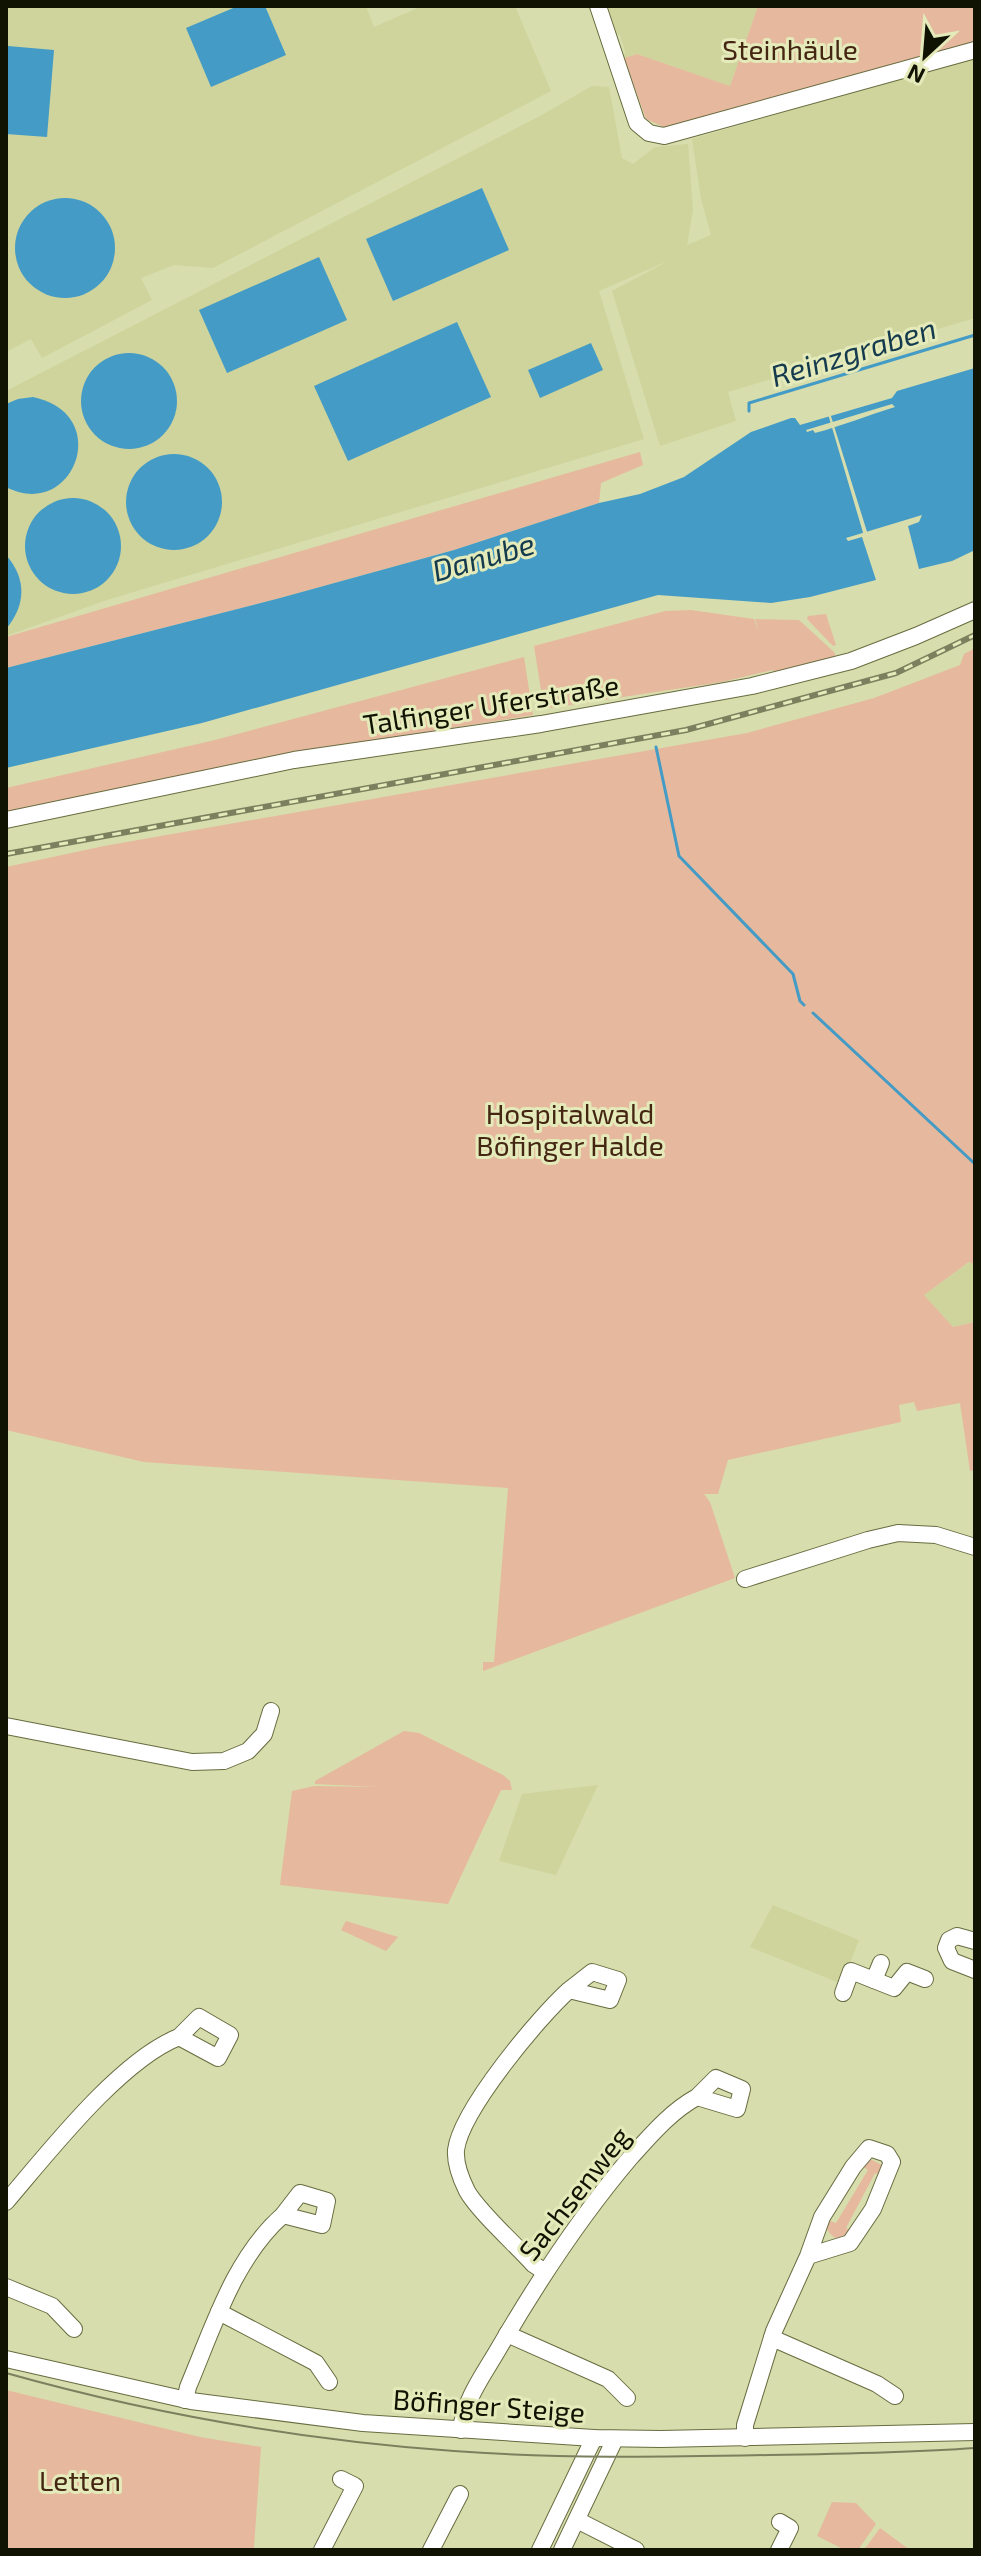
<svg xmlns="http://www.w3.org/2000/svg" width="981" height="2556" font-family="'Exo 2',sans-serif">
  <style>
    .built { fill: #ced49c }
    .green { fill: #e6b99e }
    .water { fill: #439bc6; fill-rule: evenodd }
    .pier { fill: #d7ddac }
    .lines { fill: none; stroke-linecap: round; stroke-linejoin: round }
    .stream { stroke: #439bc6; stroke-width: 3 }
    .minor-casing { stroke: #686c40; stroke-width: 18 }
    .minor { stroke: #fff; stroke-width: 16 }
    .tram { stroke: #7c805e; stroke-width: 2 }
    .rail-casing { stroke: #7c805e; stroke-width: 6 }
    .rail { stroke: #e4eab9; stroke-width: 3; stroke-dasharray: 9; stroke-linecap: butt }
    .labels { text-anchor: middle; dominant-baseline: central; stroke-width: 6; stroke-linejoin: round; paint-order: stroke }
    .park-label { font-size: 28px; fill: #442613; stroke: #e4eab9 }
    .street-label { font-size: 28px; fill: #101202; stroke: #e4eab9 }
    .water-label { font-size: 30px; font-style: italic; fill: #143a4d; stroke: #e4eab9 }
  </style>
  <rect width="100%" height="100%" fill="#d7ddac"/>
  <g class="built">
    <polygon points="6,6 366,6 374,27 422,6 515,6 551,91 213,268 174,265 141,278 152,300 42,358 31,339 6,352"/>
    <polygon points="608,6 758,6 730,86 637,54 624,58 625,51 620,35 613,32"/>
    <polygon points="975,56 975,318 728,392 736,421 660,446 612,291 670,260 599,291 644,439 107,600 6,636 6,391 540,116 592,86 609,87 622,158 633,164 655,147 688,144 693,210 687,245 711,235 701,199 692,139"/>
    <polygon points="970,1262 975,1265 975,1322 953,1327 924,1295"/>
    <polygon points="598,1785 556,1875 499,1861 522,1794"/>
    <polygon points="773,1905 859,1940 842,1984 750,1947"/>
  </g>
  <g class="green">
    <polygon points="758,6 975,6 975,42 666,128 646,119 624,58 637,54 730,86"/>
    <polygon points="640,452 643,465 601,483 599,503 454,550 280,598 6,668 6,637"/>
    <polygon points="691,610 754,619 759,632 755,619 799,620 834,652 837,659 776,677 773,670 722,682 544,709 534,646 665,611"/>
    <polygon points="826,614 836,645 833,646 807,619 808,616"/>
    <polygon points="975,648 975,1265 969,1262 924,1295 953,1327 975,1322 975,1470 970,1471 960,1403 917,1411 914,1402 899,1405 901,1422 728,1460 718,1494 704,1494 710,1502 735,1578 483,1671 483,1662 494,1662 508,1488 144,1462 6,1430 6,867 104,846 747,733 874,698 960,665 964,654"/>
    <polygon points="524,657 533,715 280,755 6,815 6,788 215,740"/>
    <polygon points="404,1731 419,1733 503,1775 510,1781 512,1790 501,1790 448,1904 280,1885 292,1791 314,1786 378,1787 315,1784 315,1781"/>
    <polygon points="346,1921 398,1937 386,1951 341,1930"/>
    <path d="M870,2159L882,2165V2176L875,2173L846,2228L853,2232L847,2239C834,2240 830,2236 825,2224L827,2220L836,2223L868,2170L860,2165Z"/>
    <polygon points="6,2390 200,2437 261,2447 254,2548 251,2550 6,2550"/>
    <polygon points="832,2502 856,2503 876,2524 858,2550 845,2550 817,2536"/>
    <polygon points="880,2528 910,2550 864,2550"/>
  </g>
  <g class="water">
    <polygon points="238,6 265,6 286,55 211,87 186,28"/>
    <polygon points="8,46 54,50 47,137 6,134"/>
    <polygon points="482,188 509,250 393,301 366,239"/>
    <circle cx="65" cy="248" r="50"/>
    <polygon points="319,257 347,320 227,373 199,310"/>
    <polygon points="457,322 491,397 348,461 314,386"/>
    <polygon points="591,343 603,370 540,398 528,370"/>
    <circle cx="129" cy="401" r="48"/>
    <path d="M975,368V550L952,561L919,569L908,526L919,522L922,515L846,538L848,541L862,537L876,580L810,597L771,603L658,595L202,723L6,768V668L280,598L454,550L599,503L640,494L684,477L751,432L791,418H795L800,425L892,398L897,391ZM892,404L895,407C868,415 842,426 815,433L813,430L807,432L806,430Z"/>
    <path d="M33,397C115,414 73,522 6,487V404L18,399Z"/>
    <circle cx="174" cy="502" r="48"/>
    <circle cx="73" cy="546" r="48"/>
    <path d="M6,555C27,579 26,605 6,629Z"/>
  </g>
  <polygon class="pier" points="830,413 868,535 866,536 880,579 877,584 874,585 873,582 877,580 828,414"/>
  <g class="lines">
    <g class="stream">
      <polyline points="749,411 749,403 975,335"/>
      <polyline points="656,747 679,856 793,974 800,1001 804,1005"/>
      <polyline points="813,1013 975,1164"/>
    </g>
    <g class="minor-casing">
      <g id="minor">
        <polyline points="598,6 637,123 649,133 664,136 975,50"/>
        <polyline points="6,820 294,760 541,724 752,686 851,661 916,636 975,610"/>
        <polyline points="745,1579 868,1540 898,1533 936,1535 975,1547"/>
        <polyline points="6,1726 192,1762 224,1761 248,1751 264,1734 271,1711"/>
        <polyline points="975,1941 957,1936 949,1940 946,1948 952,1961 975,1970"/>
        <polyline points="874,1980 881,1963"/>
        <polyline points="843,1993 851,1971 894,1988 907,1972 925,1979"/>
        <path d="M6,2202C48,2153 120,2060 179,2037L218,2058L230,2035L199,2017L179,2037"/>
        <path d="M545,2272L533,2264C517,2246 478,2211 467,2191C461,2179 455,2163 456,2150C461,2110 539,2017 569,1990L610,2000L618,1980L592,1972L569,1990"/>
        <polyline points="6,2287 52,2306 74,2329"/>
        <polyline points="219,2312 316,2363 329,2382"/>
        <polyline points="507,2334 608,2379 627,2398"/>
        <polyline points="772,2338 877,2384 895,2396"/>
        <polyline points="6,2359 191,2401 363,2423 594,2438 661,2439 975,2432"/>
        <path d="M185,2400L188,2387C213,2328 234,2258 283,2215L322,2225L327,2201L300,2193L283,2215"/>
        <path d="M461,2430C464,2400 484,2374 499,2348C538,2281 580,2217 630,2158C650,2136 671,2111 697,2097L737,2109L742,2089L716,2078L697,2097"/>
        <polyline points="745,2438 745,2425 774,2331 808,2256 822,2217 853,2167 869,2148 887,2154 892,2162 873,2209 850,2243 808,2256"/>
        <polyline points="577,2520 636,2550"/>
        <polyline points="322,2550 355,2486 341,2479"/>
        <polyline points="431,2550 460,2494"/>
        <polyline points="540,2550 594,2438"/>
        <polyline points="562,2550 615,2439"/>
        <polyline points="779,2550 790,2528 780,2522"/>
      </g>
    </g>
    <use href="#minor" class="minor"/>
    <path class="tram" d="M6,2373C152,2414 302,2440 454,2451C559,2459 664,2457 769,2455C838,2454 906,2453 975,2448"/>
    <g class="rail-casing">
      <polyline id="rail" points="6,854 686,730 896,673 975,635"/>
    </g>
    <use href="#rail" class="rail"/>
  </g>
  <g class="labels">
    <g class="park-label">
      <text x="790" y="49">Steinhäule</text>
      <text x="570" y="1113">Hospitalwald<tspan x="570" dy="32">Böfinger Halde</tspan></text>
      <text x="80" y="2480">Letten</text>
    </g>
    <g class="street-label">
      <text transform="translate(491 704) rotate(-9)">Talfinger Uferstraße</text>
      <text transform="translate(574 2193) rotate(-52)">Sachsenweg</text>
      <text transform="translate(489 2405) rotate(4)">Böfinger Steige</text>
    </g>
    <g class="water-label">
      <text transform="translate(853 351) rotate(-17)">Reinzgraben</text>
      <text transform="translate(483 556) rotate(-16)">Danube</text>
    </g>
  </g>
  <rect width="981" height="2556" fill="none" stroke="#101202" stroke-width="16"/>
  <g transform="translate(925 56) rotate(206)" stroke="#e4eab9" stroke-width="6" paint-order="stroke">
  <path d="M0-6L14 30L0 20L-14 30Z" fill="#101202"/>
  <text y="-12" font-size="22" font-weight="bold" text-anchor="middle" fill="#101202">N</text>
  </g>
</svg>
